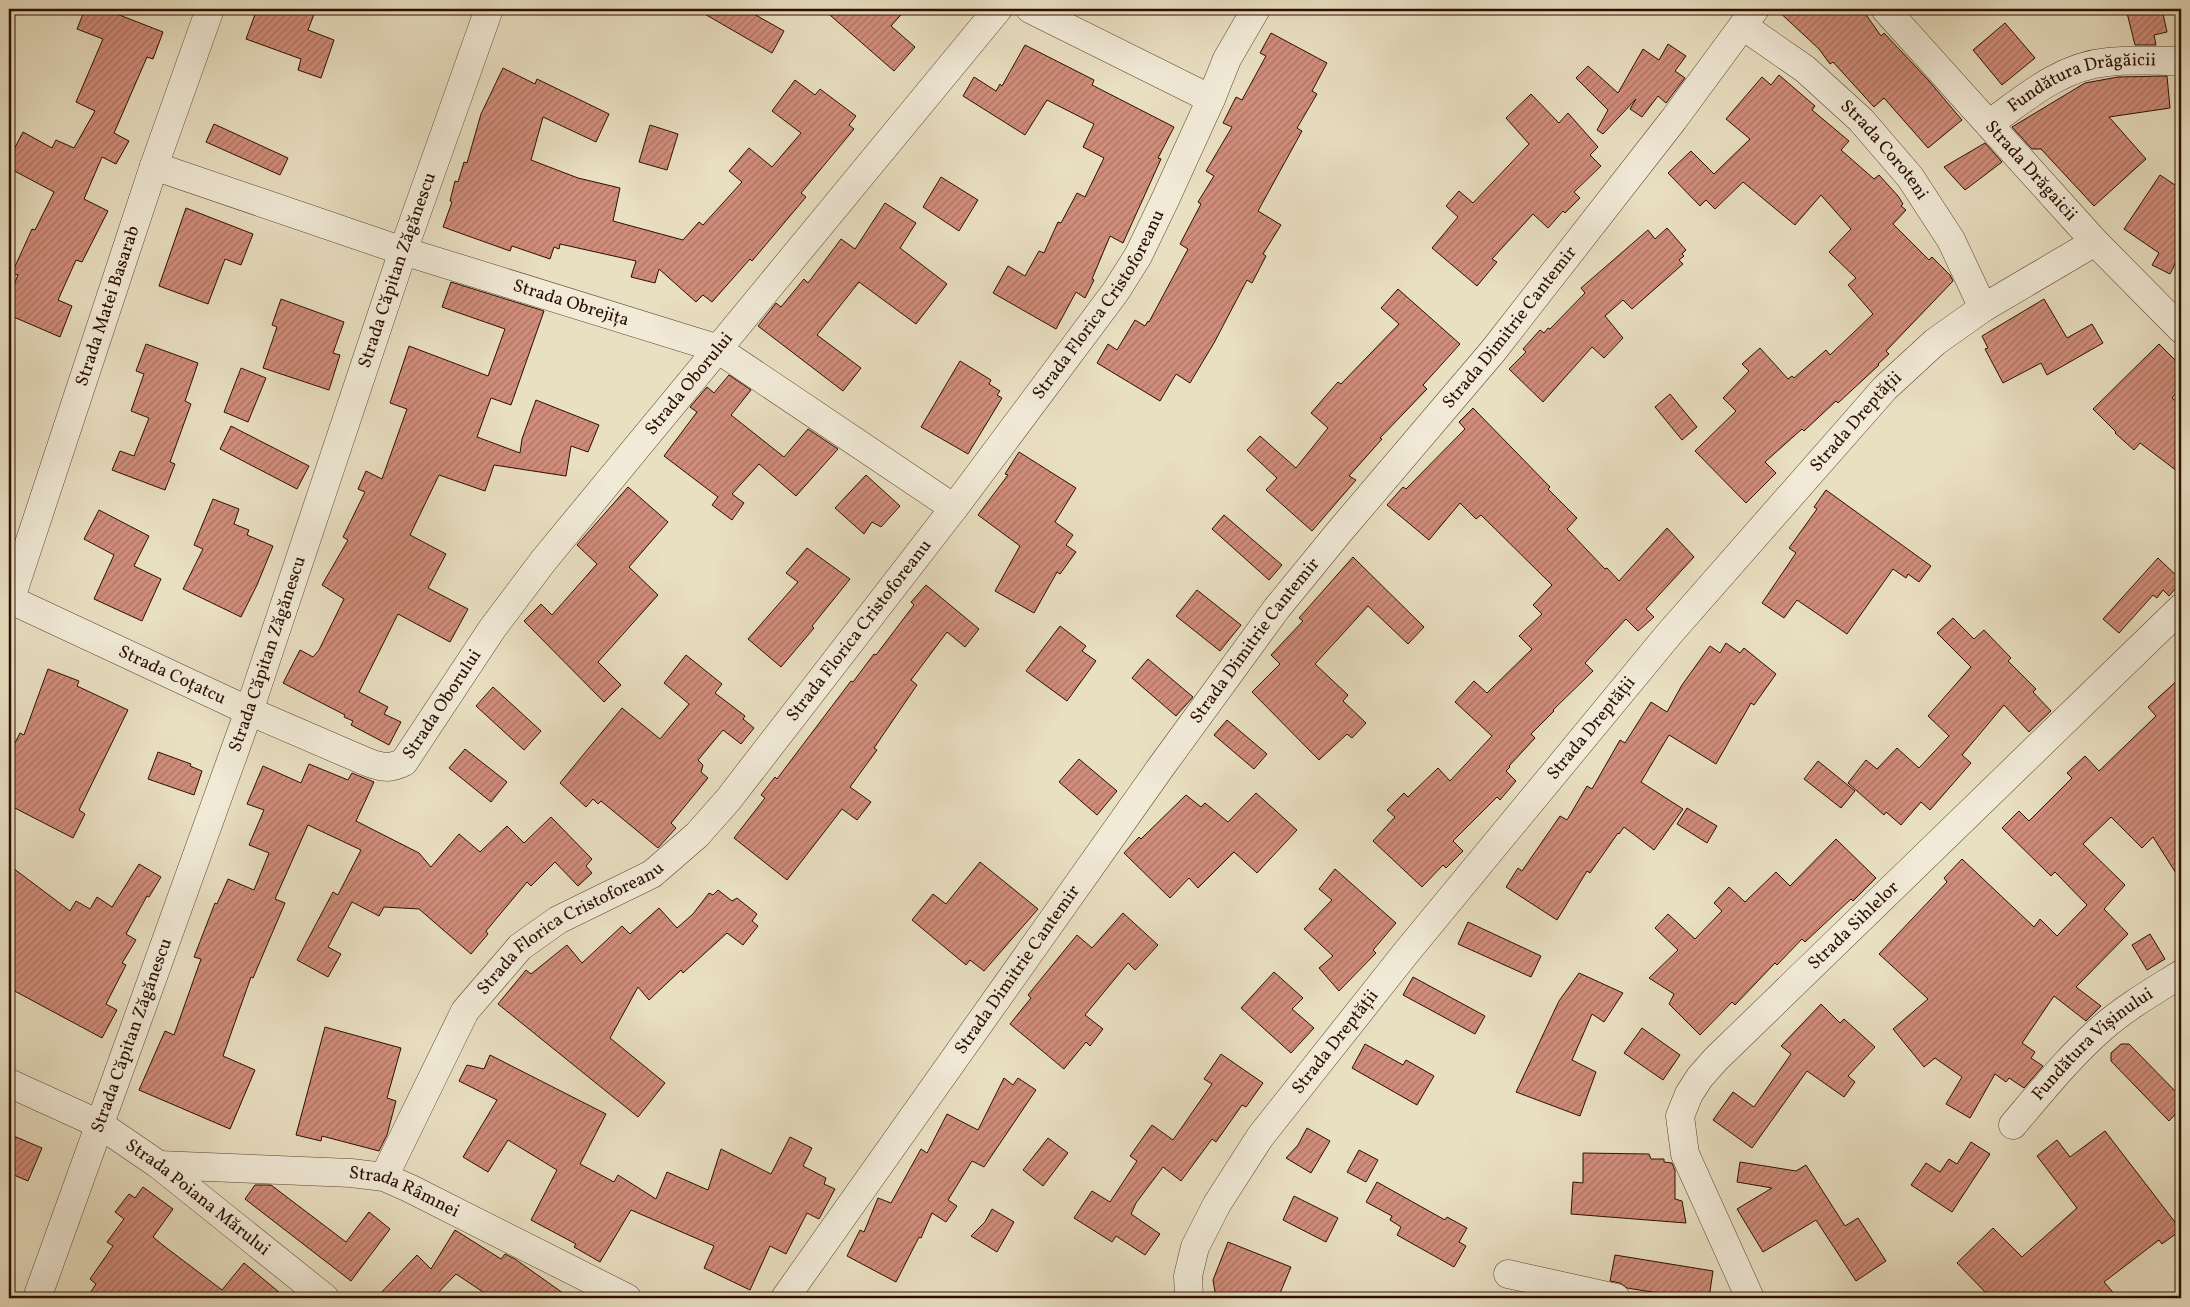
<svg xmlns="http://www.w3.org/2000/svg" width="2190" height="1307" font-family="Vollkorn,serif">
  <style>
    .building { fill: url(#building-hatch); stroke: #2c0f00 }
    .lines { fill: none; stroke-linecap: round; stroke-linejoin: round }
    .minor-casing { stroke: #5b4330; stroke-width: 29 }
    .minor { stroke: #f1ead7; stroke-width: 28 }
    .labels { text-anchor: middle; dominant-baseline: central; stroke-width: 5; stroke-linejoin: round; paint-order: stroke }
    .street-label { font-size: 18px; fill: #2c0f00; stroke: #f1ead7 }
  </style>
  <defs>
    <pattern id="building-hatch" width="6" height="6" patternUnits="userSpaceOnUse" patternTransform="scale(1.25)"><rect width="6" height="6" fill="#d18d7b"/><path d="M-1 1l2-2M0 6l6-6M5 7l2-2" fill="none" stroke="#aa7262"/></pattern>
  </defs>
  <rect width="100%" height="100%" fill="#e9dfc1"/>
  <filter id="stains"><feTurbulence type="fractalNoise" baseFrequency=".004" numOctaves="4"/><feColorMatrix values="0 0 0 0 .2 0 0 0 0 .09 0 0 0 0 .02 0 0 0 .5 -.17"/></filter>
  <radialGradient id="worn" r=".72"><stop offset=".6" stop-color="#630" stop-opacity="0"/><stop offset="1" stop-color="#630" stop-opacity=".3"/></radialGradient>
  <g class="building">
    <polygon points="85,9 104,9 163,32 153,59 147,57 114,133 129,141 116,164 102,157 84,199 108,211 82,262 76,260 58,300 72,306 60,337 9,315 9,297 18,275 12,273 32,229 35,230 54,192 9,168 9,159 23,132 52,148 56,140 74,148 95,111 76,102 103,39 77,29"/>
    <polygon points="257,9 316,9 308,30 334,40 321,78 298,70 301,59 246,39"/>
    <polygon points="696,9 745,9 784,31 772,53"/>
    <polygon points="823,9 906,9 891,26 915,47 894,71"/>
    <polygon points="1776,9 1862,9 1881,36 1884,33 1929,81 1962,120 1928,148 1884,98 1874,107 1833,62 1830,64 1819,49"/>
    <polygon points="2126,9 2162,9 2167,32 2154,35 2156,45 2135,45"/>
    <polygon points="2005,23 2035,58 2002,85 1973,50"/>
    <polygon points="1271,33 1327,63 1312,91 1317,94 1297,128 1302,131 1258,211 1281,225 1263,254 1266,256 1252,283 1247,280 1214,343 1190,383 1176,374 1160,401 1097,363 1108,344 1117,350 1135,320 1145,326 1148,321 1149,322 1188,249 1180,244 1201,204 1198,202 1214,176 1206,171 1232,127 1223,123 1236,97 1242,100 1266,56 1260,53"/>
    <polygon points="1668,44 1686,56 1675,71 1685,78 1666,103 1658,96 1642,117 1630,109 1636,99 1603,134 1597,130 1608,110 1576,78 1588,66 1618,93 1643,49 1659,60"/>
    <polygon points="1025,45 1094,80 1092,85 1174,127 1158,158 1161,159 1123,243 1110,236 1092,279 1094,280 1085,298 1076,292 1056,329 993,293 1008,266 1025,276 1039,251 1044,253 1058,222 1061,223 1077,193 1085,197 1104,158 1083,147 1094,124 1047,100 1025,135 963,96 974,77 996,91 1000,84 1002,86"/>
    <polygon points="503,68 535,84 537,79 609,114 596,142 543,117 531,160 578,178 620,188 613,221 683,240 699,222 703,225 742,182 729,171 749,148 772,167 801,133 772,111 795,80 815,95 820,89 856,116 849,125 854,129 801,193 806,197 752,261 750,259 712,302 703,295 696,302 659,269 655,283 631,277 636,261 560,244 559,249 554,247 550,259 512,246 510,251 443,227 452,202 450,201 455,181 458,182 464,162 467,163 481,114"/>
    <polygon points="1779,75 1815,106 1812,110 1849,141 1841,150 1874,179 1879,175 1898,196 1903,204 1901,206 1906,210 1893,224 1929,260 1932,257 1950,275 1953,281 1886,351 1889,354 1878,364 1879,365 1838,403 1836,401 1804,431 1802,429 1765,462 1776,473 1746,503 1695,451 1736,411 1723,398 1749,371 1742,364 1760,348 1788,379 1792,376 1794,378 1826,350 1830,355 1873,314 1848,285 1856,278 1829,252 1851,229 1821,195 1795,225 1743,182 1715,209 1706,200 1700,206 1668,173 1691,151 1714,174 1750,139 1726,119 1762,77 1771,85"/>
    <polygon points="2167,76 2170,108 2109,117 2146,159 2094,206 2041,149 2032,149 2012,127 2085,83 2118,77"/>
    <polygon points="1531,94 1559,123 1568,113 1598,147 1590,155 1601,166 1574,192 1580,198 1565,213 1563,211 1548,228 1533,214 1492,259 1497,262 1477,286 1432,248 1458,217 1446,206 1459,191 1473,203 1529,144 1506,118"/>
    <polygon points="214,124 288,158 280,175 206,142"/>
    <polygon points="650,125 678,134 667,170 639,162"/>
    <polygon points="1985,143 2002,162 1965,190 1944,167"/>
    <polygon points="2160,175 2181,189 2181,252 2170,274 2152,265 2159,253 2124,229"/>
    <polygon points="941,177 978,200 959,231 923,207"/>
    <polygon points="885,203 916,223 900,248 947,284 916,324 859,282 817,335 861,368 843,391 758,326 776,303 781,307 804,279 808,283 841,239 855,249"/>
    <polygon points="186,208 253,234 241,265 225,259 208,304 159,286"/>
    <polygon points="1667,228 1686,250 1682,254 1684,256 1679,260 1683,264 1632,309 1623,300 1605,316 1623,338 1604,358 1592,347 1543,402 1509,369 1526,352 1523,349 1540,330 1544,333 1548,328 1550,329 1585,293 1581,288 1648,230 1655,239"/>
    <polygon points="451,282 544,311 511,405 491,398 477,437 520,453 522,439 536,400 599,425 588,452 571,446 566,476 494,465 485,491 439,475 410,535 446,554 428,588 468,609 450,642 398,614 359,692 388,707 384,714 401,722 389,745 351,725 353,721 344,717 345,715 283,683 300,650 313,657 319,650 344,599 322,585 348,540 343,537 365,492 358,489 366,471 382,479 407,409 390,403 409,346 488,376 505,329 442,307"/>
    <polygon points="1398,289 1460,344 1423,385 1427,389 1380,438 1382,439 1349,476 1356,480 1312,531 1266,490 1277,478 1247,450 1260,436 1296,468 1328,428 1311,413 1338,382 1341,384 1399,324 1381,308"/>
    <polygon points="281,299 344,322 333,353 340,355 329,390 263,368 277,327 272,325"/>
    <polygon points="2044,299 2067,338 2092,324 2103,343 2047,375 2041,363 2003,383 1985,349 1988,348 1982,336"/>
    <polygon points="146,344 198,363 185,401 191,404 170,462 175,464 165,490 112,470 120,451 134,456 149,418 131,411 144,374 136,371"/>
    <polygon points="2159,344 2181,366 2181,386 2172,398 2181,405 2181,474 2140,443 2134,450 2115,433 2116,432 2093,409"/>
    <polygon points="960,361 991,380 989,384 1000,391 997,395 1002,398 968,454 921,427"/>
    <polygon points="241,368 266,378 248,422 224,412"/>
    <polygon points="729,375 751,390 731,415 784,457 808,429 838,449 796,496 759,464 732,494 744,503 732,520 712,505 718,497 664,456 697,412 690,407 707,387 714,393"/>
    <polygon points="1670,394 1697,427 1682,440 1655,407"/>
    <polygon points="1473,408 1550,487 1548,489 1577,518 1567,529 1605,569 1607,568 1619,581 1667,528 1694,557 1646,609 1654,617 1638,631 1626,619 1585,663 1593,671 1553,710 1554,711 1531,734 1535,738 1509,766 1510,767 1506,771 1516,781 1500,800 1497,797 1453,841 1463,851 1446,868 1443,865 1422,887 1373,841 1395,817 1387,810 1404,793 1408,797 1438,768 1450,781 1492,736 1455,702 1474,681 1487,693 1532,649 1519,636 1542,614 1533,605 1552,585 1481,515 1476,519 1460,503 1429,540 1387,505 1403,487 1406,489 1465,429 1459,422"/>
    <polygon points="231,426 309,466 297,489 220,449"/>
    <polygon points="1019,452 1076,488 1055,522 1073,535 1066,545 1076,552 1060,574 1057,572 1034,613 995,591 1020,546 978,515 1008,475 1005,474"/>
    <polygon points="866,475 900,506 881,527 872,522 864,534 835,508"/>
    <polygon points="628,487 668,522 629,567 658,595 598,662 621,685 604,702 524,621 541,604 552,615 597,564 577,545"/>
    <polygon points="1826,490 1931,566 1919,582 1908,574 1906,578 1893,569 1847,634 1797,600 1784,618 1762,603 1796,553 1789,548 1817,509 1814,507"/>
    <polygon points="213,499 239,509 234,524 249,530 247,535 273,546 257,585 241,617 183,589 203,549 194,545"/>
    <polygon points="99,510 149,536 134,566 161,579 142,621 94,599 114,555 84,539"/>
    <polygon points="1224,515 1282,565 1269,580 1212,529"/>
    <polygon points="807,548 850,579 812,626 814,628 781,667 748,639 798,582 786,573"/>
    <polygon points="1353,557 1424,627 1408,644 1368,606 1315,664 1348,695 1343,701 1366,723 1352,738 1347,734 1319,760 1252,692 1280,664 1271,655 1303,621 1299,618"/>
    <polygon points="2158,558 2181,580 2181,582 2169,596 2163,590 2157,598 2153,595 2119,633 2103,619"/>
    <polygon points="926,585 979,629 965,647 947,632 911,680 917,685 874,748 877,750 850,787 871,802 857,820 842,809 787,880 734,838 765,798 761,795 775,777 777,779 851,681 853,682 874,654 876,655 914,605 911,602"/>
    <polygon points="1197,590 1241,625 1220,651 1176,616"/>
    <polygon points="1953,618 1974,639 1984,630 2011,658 2008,661 2036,689 2033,692 2051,711 2029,732 2004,705 1962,755 1971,763 1930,810 1921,802 1901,825 1886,812 1884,815 1848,783 1866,760 1877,769 1897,748 1919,768 1949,736 1928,716 1971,667 1937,633"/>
    <polygon points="1060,626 1086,646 1082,651 1096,661 1067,701 1026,671"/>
    <polygon points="1726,643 1740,653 1744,648 1776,674 1754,705 1751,703 1716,764 1669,735 1641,782 1683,809 1654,850 1624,827 1619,834 1618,833 1590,873 1587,871 1557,920 1506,887 1518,868 1522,871 1560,816 1567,820 1587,786 1592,789 1620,740 1625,743 1651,702 1667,712 1682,685 1710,646 1720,653"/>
    <polygon points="686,655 722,684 715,693 745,716 743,719 754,728 741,744 723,730 698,760 703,765 701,772 708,778 671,823 676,828 658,848 601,801 598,804 593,799 586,807 560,783 622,708 660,739 689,704 664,683"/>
    <polygon points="1148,659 1193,697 1176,716 1132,678"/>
    <polygon points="48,669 79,681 77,686 128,710 79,810 85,814 73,838 9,805 9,755 20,733 24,735"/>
    <polygon points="2181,677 2181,881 2153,837 2142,848 2111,817 2083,844 2125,885 2104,909 2128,934 2076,987 2101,1006 2086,1021 2054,996 2022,1043 2035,1052 2031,1058 2043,1066 2024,1088 2009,1078 2006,1082 1995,1074 1970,1118 1946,1104 1962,1077 1935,1058 1924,1067 1893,1029 1928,999 1879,954 1947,882 1944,878 1962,859 2034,927 2040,919 2057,936 2087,905 2055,872 2051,876 2002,828 2019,811 2029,821 2072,778 2067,773 2085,756 2099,771 2156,716 2148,707"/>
    <polygon points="493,687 541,731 524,750 476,706"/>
    <polygon points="1227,720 1267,754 1254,769 1214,735"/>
    <polygon points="465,749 507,782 491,802 449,768"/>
    <polygon points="158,752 191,764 190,766 202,771 194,795 148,779"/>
    <polygon points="1079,759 1117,791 1097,815 1059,782"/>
    <polygon points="1818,761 1855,791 1841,808 1804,779"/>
    <polygon points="309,764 348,780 352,773 374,782 356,821 419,853 431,867 459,834 480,852 507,826 524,843 551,817 592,859 586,866 592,873 578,886 555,862 531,886 527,882 486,931 488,934 471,954 419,909 384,907 379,916 352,902 328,947 341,954 328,977 297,960 333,892 338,895 361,850 308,825 275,899 285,903 253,978 251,977 223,1056 255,1070 230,1129 139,1090 165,1031 174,1035 201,959 194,957 215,903 217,904 228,879 254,890 269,853 249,845 264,810 247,804 263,766 301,783"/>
    <polygon points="1256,793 1297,830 1257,873 1234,852 1198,888 1189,878 1170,898 1124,853 1139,837 1141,839 1186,795 1201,807 1205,803 1228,822"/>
    <polygon points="1687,808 1717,826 1707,843 1677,824"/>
    <polygon points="1836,839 1876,878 1853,901 1851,899 1805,942 1802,939 1777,965 1775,963 1735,1005 1732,1002 1700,1035 1669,1004 1674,994 1649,978 1678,950 1655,928 1668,914 1695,939 1722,911 1714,903 1729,887 1745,902 1776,872 1790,886"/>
    <polygon points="980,862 1038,909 984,971 970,960 966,965 912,920 933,894 946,904"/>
    <polygon points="139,864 161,877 149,897 147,896 126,934 136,940 122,963 126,965 106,1004 117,1010 102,1038 9,988 9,865 70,911 76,901 90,909 97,897 112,907"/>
    <polygon points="1335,869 1396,923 1373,950 1376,953 1339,991 1319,968 1333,956 1304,929 1332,900 1319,889"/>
    <polygon points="718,890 732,901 737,898 757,914 752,921 758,926 743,945 727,933 683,973 681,970 649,1000 638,987 610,1038 665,1083 638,1117 498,1004 526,970 531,974 567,945 582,963 622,926 630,934 659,908 677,928 693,914 709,893 713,895"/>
    <polygon points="1123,913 1158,945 1135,970 1128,963 1085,1015 1103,1029 1090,1046 1086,1042 1064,1069 1010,1024 1031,998 1028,995 1077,935 1092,948"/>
    <polygon points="1468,922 1541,956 1531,977 1458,944"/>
    <polygon points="2150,934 2165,959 2147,970 2132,945"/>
    <polygon points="1274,972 1303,998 1292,1009 1314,1028 1291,1053 1241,1008"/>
    <polygon points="1579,973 1623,993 1604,1022 1592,1014 1572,1060 1596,1072 1580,1116 1516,1092 1559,1001"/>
    <polygon points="1413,977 1485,1016 1475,1034 1403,995"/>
    <polygon points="1821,1004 1840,1023 1844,1019 1875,1047 1848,1076 1855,1082 1844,1097 1807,1071 1752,1148 1713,1120 1733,1092 1754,1107 1791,1054 1781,1046"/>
    <polygon points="325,1027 401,1048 387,1098 396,1101 387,1135 379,1151 322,1136 321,1141 296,1135"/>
    <polygon points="1642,1028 1680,1055 1663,1080 1624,1053"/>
    <polygon points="1365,1044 1403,1065 1406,1060 1434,1076 1417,1105 1352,1068"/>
    <polygon points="2121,1044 2129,1044 2181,1097 2181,1108 2169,1121 2111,1061 2111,1053"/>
    <polygon points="1221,1054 1263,1083 1246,1107 1242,1105 1216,1142 1212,1139 1181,1181 1163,1167 1136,1203 1131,1214 1160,1234 1145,1255 1116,1236 1112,1242 1074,1218 1092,1191 1110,1202 1137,1161 1130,1156 1152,1125 1173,1140 1212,1084 1204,1079"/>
    <polygon points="490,1055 606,1114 580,1164 614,1182 618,1175 656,1199 667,1172 708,1190 721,1149 771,1174 790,1137 812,1148 803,1166 826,1178 824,1184 835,1189 819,1219 807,1213 786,1254 770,1246 750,1290 704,1268 714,1246 631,1210 600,1262 574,1247 576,1244 531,1220 557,1170 508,1140 488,1172 463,1157 497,1100 459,1081 467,1065 484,1069"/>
    <polygon points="1004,1078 1013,1085 1018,1078 1036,1090 984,1167 972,1161 948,1200 957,1206 946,1222 932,1213 921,1238 919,1237 896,1282 847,1256 860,1230 864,1232 878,1198 891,1203 921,1149 927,1153 947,1114 978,1130"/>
    <polygon points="1307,1128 1330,1141 1311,1173 1286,1158 1298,1145"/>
    <polygon points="2105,1131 2181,1230 2162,1244 2159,1240 2104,1282 2118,1298 1991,1298 1957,1263 1993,1228 2022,1257 2077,1208 2037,1156 2057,1140 2070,1157"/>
    <polygon points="9,1134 42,1148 28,1181 9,1173"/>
    <polygon points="1048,1138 1068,1153 1043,1186 1023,1170"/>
    <polygon points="1971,1142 1990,1154 1952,1212 1911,1185 1926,1163 1940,1172 1949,1159 1957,1164"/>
    <polygon points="1359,1150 1378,1160 1366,1182 1347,1172"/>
    <polygon points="1583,1153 1649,1154 1651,1159 1664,1159 1664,1162 1672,1163 1675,1170 1675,1199 1682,1201 1686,1223 1571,1214 1573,1182 1583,1183"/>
    <polygon points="1740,1162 1796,1171 1806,1165 1845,1226 1858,1218 1886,1261 1856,1281 1816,1220 1763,1252 1737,1209 1772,1188 1737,1182"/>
    <polygon points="1377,1182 1445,1220 1447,1217 1467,1228 1459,1242 1466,1246 1454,1267 1397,1235 1401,1227 1390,1220 1392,1216 1366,1202"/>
    <polygon points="255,1185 271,1185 346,1242 369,1212 390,1229 351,1281 245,1199"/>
    <polygon points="143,1187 173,1209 153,1237 164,1246 222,1290 244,1263 286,1298 87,1298 96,1284 90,1279 113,1246 107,1242 124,1219 115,1212 129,1194 135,1198"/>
    <polygon points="1294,1196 1338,1218 1326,1242 1283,1220"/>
    <polygon points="992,1209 1014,1222 997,1252 971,1236 985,1222"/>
    <polygon points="455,1230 501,1259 505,1254 515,1259 570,1298 492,1298 456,1274 433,1298 376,1298 417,1255 431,1269"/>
    <polygon points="1228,1242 1291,1267 1278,1298 1216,1298 1213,1280"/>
    <polygon points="1615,1255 1713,1271 1709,1298 1689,1298 1627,1288 1620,1283 1610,1281"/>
  </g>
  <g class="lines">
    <g class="minor-casing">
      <g id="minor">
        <polyline points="1030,9 1211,99"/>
        <path id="s1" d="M1885,9L2095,242L2181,329"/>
        <path id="s2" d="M1743,26L1805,69L1861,120L1910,177L1951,240L1983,308"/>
        <path id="s3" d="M1989,124C2025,98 2061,66 2108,62C2132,59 2157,61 2181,61"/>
        <path id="s4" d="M154,166L403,251L716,348L954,508"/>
        <path id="s5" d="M9,599L249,711L367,762C382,768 390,769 404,762L492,629L544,560L998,9"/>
        <path id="s6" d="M9,604L154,166L210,9"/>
        <path id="s7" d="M9,1083L99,1124L159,1165L325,1298"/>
        <path id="s8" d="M2013,1125C2041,1092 2069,1057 2102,1028C2126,1007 2154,991 2181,974"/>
        <path id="s9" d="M159,1165L351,1173L384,1177L409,1188L627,1298"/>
        <path id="s10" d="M384,1177L465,1011L520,947L558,920L652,874L697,835L728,800L954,508L1116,291L1138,256L1165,200L1211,99L1227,59L1256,9"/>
        <polyline points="1508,1274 1616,1298"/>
        <path id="s11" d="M37,1298L249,711L403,251L489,9"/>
        <path id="s12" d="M785,1298L1161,767L1277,608L1340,531L1493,351L1674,119L1755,9"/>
        <path id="s13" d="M1189,1298L1188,1276L1195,1247L1217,1204L1260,1137L1405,954L1669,634L1885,388L1935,342L1983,308L2095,242"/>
        <path id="s14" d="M1750,1298L1685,1154L1680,1116L1689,1094L1700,1077L1716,1059L2181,608"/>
      </g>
    </g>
    <use href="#minor" class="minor"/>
  </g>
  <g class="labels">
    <g class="street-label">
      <text stroke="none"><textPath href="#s3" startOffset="105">Fundătura Drăgăicii</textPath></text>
      <text stroke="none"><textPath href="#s2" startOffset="189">Strada Coroteni</textPath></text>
      <text stroke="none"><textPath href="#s1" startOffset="218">Strada Drăgaicii</textPath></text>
      <text stroke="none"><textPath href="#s11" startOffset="1089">Strada Căpitan Zăgănescu</textPath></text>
      <text stroke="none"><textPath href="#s4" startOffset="439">Strada Obrejița</textPath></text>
      <text stroke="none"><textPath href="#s10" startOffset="1146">Strada Florica Cristoforeanu</textPath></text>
      <text stroke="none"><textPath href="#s6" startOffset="314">Strada Matei Basarab</textPath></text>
      <text stroke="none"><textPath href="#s12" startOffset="1212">Strada Dimitrie Cantemir</textPath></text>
      <text stroke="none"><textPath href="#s5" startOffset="906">Strada Oborului</textPath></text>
      <text stroke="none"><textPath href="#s13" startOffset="1111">Strada Dreptății</textPath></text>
      <text stroke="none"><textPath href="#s10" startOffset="741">Strada Florica Cristoforeanu</textPath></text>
      <text stroke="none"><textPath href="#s12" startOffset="808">Strada Dimitrie Cantemir</textPath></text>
      <text stroke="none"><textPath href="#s11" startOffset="684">Strada Căpitan Zăgănescu</textPath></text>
      <text stroke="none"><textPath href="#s5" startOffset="180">Strada Coțatcu</textPath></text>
      <text stroke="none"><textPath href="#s5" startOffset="501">Strada Oborului</textPath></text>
      <text stroke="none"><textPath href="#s13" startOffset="706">Strada Dreptății</textPath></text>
      <text stroke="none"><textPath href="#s14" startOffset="456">Strada Sihlelor</textPath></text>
      <text stroke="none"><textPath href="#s10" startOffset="321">Strada Florica Cristoforeanu</textPath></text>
      <text stroke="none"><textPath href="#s12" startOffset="402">Strada Dimitrie Cantemir</textPath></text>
      <text stroke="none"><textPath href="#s11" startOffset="279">Strada Căpitan Zăgănescu</textPath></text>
      <text stroke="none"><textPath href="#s13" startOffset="301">Strada Dreptății</textPath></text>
      <text stroke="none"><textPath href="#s8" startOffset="114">Fundătura Vișinului</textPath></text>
      <text stroke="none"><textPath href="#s9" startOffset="249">Strada Râmnei</textPath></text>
      <text stroke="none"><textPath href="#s7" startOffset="222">Strada Poiana Mărului</textPath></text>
    </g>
  </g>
  <rect width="2190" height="1307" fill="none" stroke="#e9dfc1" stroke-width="30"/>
  <rect x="10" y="10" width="2170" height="1287" fill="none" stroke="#2c0f00" stroke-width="2.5"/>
  <rect x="15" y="15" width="2160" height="1277" fill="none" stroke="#2c0f00"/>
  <rect width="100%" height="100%" filter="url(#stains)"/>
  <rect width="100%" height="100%" fill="url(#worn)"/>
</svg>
